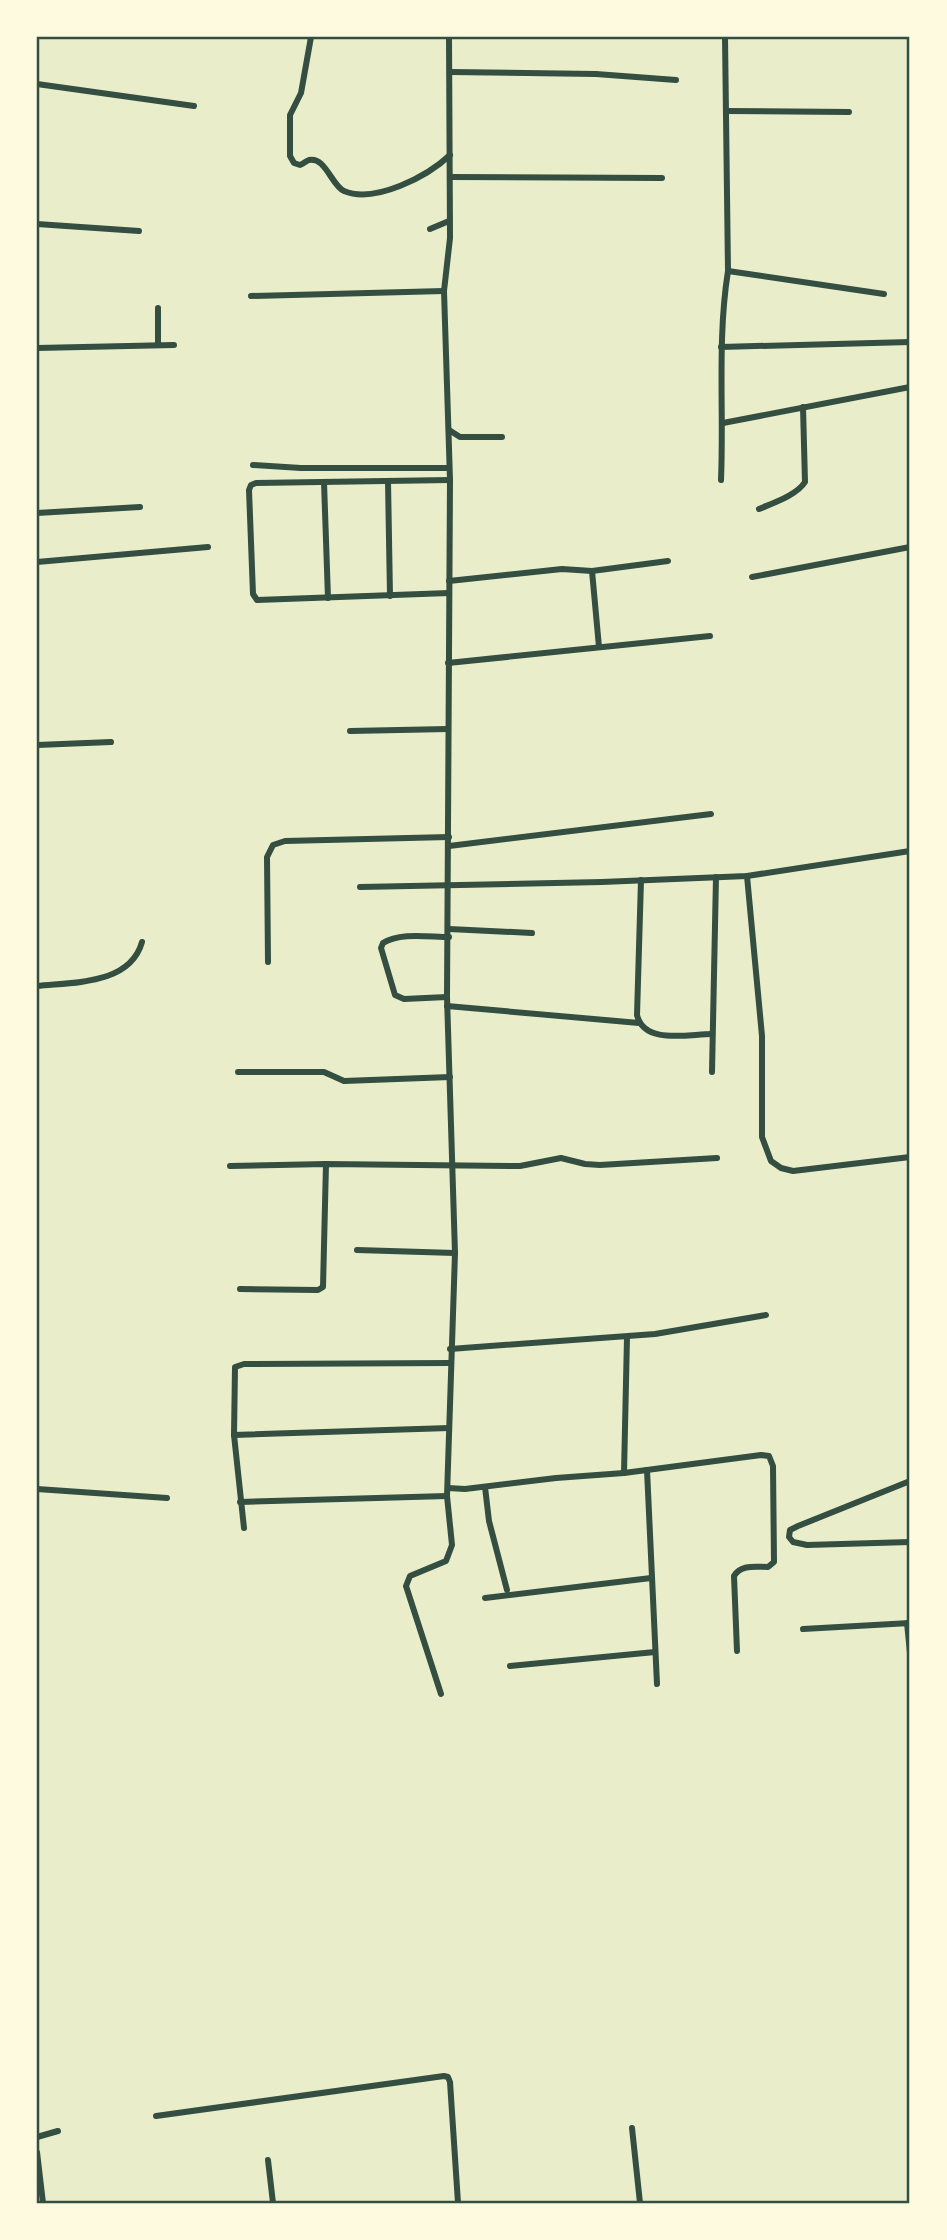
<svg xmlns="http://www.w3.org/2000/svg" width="947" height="2240" font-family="'Times New Roman',serif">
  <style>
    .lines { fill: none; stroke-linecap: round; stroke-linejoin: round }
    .minor { stroke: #344e41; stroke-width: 6 }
    .neatline { fill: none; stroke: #344e41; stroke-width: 2.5 }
  </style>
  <rect width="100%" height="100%" fill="#e9edc9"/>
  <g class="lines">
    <g class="minor">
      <path d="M311,37L301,93L290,115V156L294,163L300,165C303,164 306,161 309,160C325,156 332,186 344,191C375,204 428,176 450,155"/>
      <polyline points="450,72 596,74 676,80"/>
      <polyline points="37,84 194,106"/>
      <polyline points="726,111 849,112"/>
      <polyline points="450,177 662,178"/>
      <polyline points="37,224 139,231"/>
      <polyline points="430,229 449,221"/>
      <polyline points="728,271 884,294"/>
      <polyline points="251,296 444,291"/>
      <polyline points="158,345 158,308"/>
      <polyline points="721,347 910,342"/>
      <polyline points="37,348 174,345"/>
      <polyline points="723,423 910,387"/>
      <polyline points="449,430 460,437 502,437"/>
      <polyline points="253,465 301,468 449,468"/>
      <path d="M721,480C724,410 717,340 728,271L725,37"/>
      <polyline points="388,481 390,596"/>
      <polyline points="324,482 328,598"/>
      <path d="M759,509C773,503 797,495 805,482L803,407"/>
      <polyline points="37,513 140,507"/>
      <polyline points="37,562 208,547"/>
      <polyline points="592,571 599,647"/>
      <polyline points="752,577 910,547"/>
      <polyline points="449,581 562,569 592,571 668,561"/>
      <polyline points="449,593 257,600 253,594 249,490 251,485 256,483 450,480"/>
      <polyline points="448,663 710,636"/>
      <polyline points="350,731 448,729"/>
      <polyline points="37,745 111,742"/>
      <polyline points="449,846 711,814"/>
      <polyline points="747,876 762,1036 762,1137 771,1161 781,1168 793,1171 910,1157"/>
      <path d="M641,880L637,1015C644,1045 688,1034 712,1034"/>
      <polyline points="360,887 602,882 747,876 910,851"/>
      <polyline points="449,929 532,933"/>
      <polyline points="268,962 267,857 273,845 285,841 449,837"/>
      <path d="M37,986C73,982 130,985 142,942"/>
      <path d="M447,997L404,999L395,995L381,948L383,943C400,932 429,937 449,937"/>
      <polyline points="447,1006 639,1023"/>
      <polyline points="238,1072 324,1072 344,1081 450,1077"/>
      <polyline points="712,1072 716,877"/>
      <polyline points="230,1166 326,1164 520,1166 561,1158 585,1164 600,1165 717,1158"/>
      <polyline points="357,1250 455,1253"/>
      <polyline points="240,1289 318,1290 323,1287 326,1164"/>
      <polyline points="450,1349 655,1334 766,1315"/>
      <polyline points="234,1435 449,1428"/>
      <polyline points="647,1470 657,1684"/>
      <polyline points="624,1473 627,1337"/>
      <polyline points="910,1481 798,1526 790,1530 789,1537 793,1542 807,1545 910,1542"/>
      <polyline points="485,1487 489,1521 507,1590"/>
      <path d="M448,1488L465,1489L556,1478L624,1473L761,1455L769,1456L773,1466L774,1562L768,1567C756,1567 741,1564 734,1576L737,1651"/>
      <polyline points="37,1489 167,1498"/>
      <polyline points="240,1502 447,1496"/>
      <polyline points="244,1528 234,1435 235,1367 244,1364 450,1363"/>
      <polyline points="485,1598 651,1578"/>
      <polyline points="907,1623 910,1653"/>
      <polyline points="803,1629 910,1623"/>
      <polyline points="510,1666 655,1652"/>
      <polyline points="441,1694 406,1586 410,1576 446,1561 452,1545 447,1496 455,1253 447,997 450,480 444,291 450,238 449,37"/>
      <polyline points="156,2116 444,2076 448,2077 450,2082 458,2203"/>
      <polyline points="632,2128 640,2203"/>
      <polyline points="37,2137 58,2131"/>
      <polyline points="37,2152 43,2203"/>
      <polyline points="268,2160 273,2203"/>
    </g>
  </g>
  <rect width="947" height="2240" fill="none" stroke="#fefae0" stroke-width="77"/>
  <rect x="38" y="38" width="870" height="2164" class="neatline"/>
</svg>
